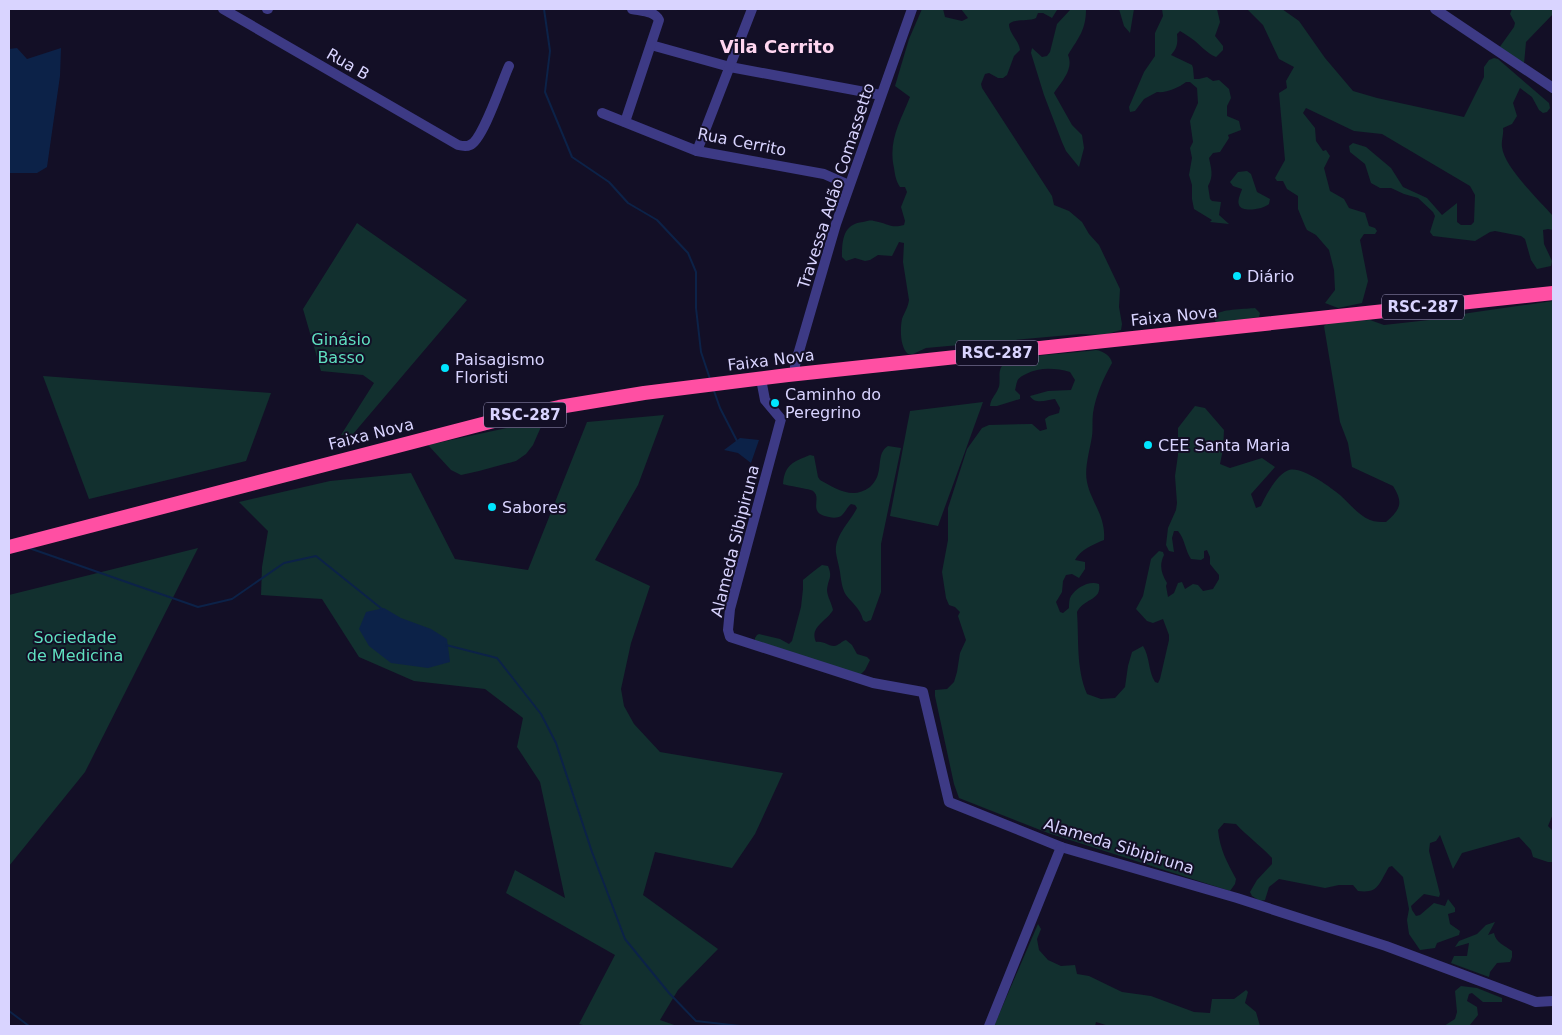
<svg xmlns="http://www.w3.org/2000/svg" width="1562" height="1035" font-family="'DejaVu Sans',sans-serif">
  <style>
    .green { fill: #12302f }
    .water { fill: #0c2248 }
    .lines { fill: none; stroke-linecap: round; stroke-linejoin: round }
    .stream { stroke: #0c2248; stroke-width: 2 }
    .minor { stroke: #3d3a85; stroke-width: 10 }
    .highway { stroke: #ff4fa3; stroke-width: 14 }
    .poi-dot { fill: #00e5ff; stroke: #130f26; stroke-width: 2 }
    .labels { text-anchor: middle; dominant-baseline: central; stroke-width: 4; stroke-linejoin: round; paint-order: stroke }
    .shield { fill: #130f26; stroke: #9e99be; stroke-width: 1 }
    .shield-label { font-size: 15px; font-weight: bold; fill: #d9d4ff }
    .street-label { font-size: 16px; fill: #d9d4ff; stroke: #130f26 }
    .poi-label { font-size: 16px; fill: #d9d4ff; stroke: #130f26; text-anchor: start }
    .park-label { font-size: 16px; fill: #5fe0c0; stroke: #130f26 }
    .neighbourhood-label { font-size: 18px; font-weight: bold; fill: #ffd6f0; stroke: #130f26 }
  </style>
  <rect width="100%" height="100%" fill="#130f26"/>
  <g class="green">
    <path d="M922,9H943L945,17L962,21L968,18L961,9H1061L1057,10L1052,18L1043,13H1038L1036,18C1028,22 1016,18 1009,24C1009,34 1019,40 1020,50L1014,56L1007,75L1003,78H998L989,73L985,74L981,84L982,88L1052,196L1054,205L1069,211L1082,222L1089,234L1099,245L1120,289L1119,307L1122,324L1121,330L1104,335L1081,334L926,348L913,354H908C900,347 900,329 902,319C904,313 908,308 909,300L903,262L904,243L899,242L892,256L878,255L870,260L865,261L855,258L846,261L842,257C842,240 843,224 863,222C867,221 871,220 874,221C887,223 891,229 904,225L905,221L901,207L907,192L905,187H900C896,181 895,175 894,168C888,141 900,122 910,97L895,86L909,39Z"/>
    <path d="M1069,9H1086C1086,30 1079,37 1068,55C1074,69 1062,81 1054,93L1072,125L1082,135L1084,148L1079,167L1066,151L1062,142L1044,95L1031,53L1032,48L1042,57L1047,56L1050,52L1057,24L1070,10Z"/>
    <polygon points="1119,9 1134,9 1130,33 1124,26"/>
    <path d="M1162,9H1217L1220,22L1215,36L1223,46V50L1216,57C1207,53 1202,47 1195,41C1190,37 1185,34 1180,31L1177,34C1178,44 1177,48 1171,55L1192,65L1193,68L1194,79H1199L1207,77L1213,81L1219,80L1229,89L1231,98L1227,106V116L1239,121L1241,130L1228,135L1229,138L1220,152L1213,153L1209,158C1211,168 1214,176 1208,186L1210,199L1212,201L1221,202L1219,215L1229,224L1210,222L1212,220L1194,209L1192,199V185L1189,175L1192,158L1190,148L1193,142L1190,121L1198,103L1197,88L1190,82H1186C1178,88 1167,93 1157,92L1144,99L1135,111L1130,112L1129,107L1144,72L1155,56V33L1163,16Z"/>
    <path d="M1247,9H1282L1299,21L1325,58L1353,91L1377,98L1464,117L1484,77V67L1489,60L1494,58L1498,59L1542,97L1549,103L1550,108L1547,112L1543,113L1539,110L1532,97L1520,88L1513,103L1517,116L1512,124L1503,128C1504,134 1501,141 1502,147C1504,167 1539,200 1553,216V230L1548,229L1543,230L1544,244L1552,261L1551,266L1537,269L1531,260L1525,239L1521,236L1495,231L1490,232L1475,241L1433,236L1430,232L1435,216L1433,212L1418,198L1404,194L1391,188H1380L1371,183L1365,164L1350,152L1349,146L1353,143L1366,147L1391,168L1403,187L1427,198L1442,215L1457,203V222L1461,225H1471L1474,222L1475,195L1470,186L1382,134L1354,131L1306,108L1303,113L1315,128L1316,141L1323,151L1326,150L1330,156L1324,168L1330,191L1344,199L1349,208L1365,213L1369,226L1375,228L1377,231L1375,234H1364L1360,240L1368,281L1362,303L1338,308L1325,303L1335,290L1334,270L1329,250L1316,235L1307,230L1305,226L1298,209V196L1287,189L1283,181H1277L1275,178L1285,160L1279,93L1287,88L1286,81L1294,67L1279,59L1263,25Z"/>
    <polygon points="1512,9 1553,9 1553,14 1526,42 1524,64 1499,48 1514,27 1515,23 1510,14"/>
    <path d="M1247,171L1251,174L1257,192L1270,199L1269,204C1264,209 1242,213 1239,205C1237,200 1241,193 1242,189L1233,186L1230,182L1238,172Z"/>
    <polygon points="357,223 467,300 353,434 341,435 374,383 363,375 321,371 303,309"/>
    <path d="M1553,301V814L1548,826L1553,831V862H1548L1533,857L1531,850L1519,837L1462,853L1453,869L1440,835L1436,841L1430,843L1429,851L1440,894L1439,897L1424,894L1411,906L1412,910L1416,916L1420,915L1434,903L1445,906L1448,899L1455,908V912L1448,914L1450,924L1460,931L1459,935L1437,943L1435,948L1420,950L1409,934L1407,920L1409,909L1403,877L1392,866L1389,867C1379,883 1379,894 1358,891L1353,885H1339L1325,888L1279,879L1269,887L1265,900L1260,901L1252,896L1250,892L1257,880L1272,864V858C1261,846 1247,836 1236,824L1224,823L1218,830C1220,850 1227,862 1236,879L1235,884L1230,891L1048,833L959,798L954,784L935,696V690L947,689L954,682L957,672L960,653L966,640L958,616L960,612L955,607L949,605L946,598L942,572L948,540V508L967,449L982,428L989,425L1032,424L1040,431L1047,429L1045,419L1049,416L1059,413L1060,408L1055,399C1047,400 1035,405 1030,396L1048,391L1071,390L1075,380L1070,372C1055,368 1040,367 1026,374C1022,376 1018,378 1017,382C1016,384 1016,387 1015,390L1020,395V399L997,406H990C991,398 995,396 998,389C1002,382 996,370 1004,364C1016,355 1078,353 1096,350C1103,351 1111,356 1112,363C1103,379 1096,395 1093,413C1092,421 1093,429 1092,436C1090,450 1084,468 1087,482C1091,502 1106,516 1104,540C1094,544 1080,550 1075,560L1085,562V569L1079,578L1072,574L1066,575L1063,581L1062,592L1056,602L1060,612L1063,613L1069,608C1069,604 1069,599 1071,596C1076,588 1089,580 1099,584C1102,601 1084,598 1077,612C1079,640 1076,668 1087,694L1101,699L1115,698L1125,687L1128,666L1132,652L1143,646C1150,657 1148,671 1155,682L1158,683L1160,679L1169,640V635L1163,619L1153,623L1147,621L1136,609L1143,596L1151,559L1159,551L1163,552L1164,555C1159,565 1161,573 1167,583L1166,586L1168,597L1174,593L1178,583L1182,582L1185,589L1193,584L1198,585L1203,591L1213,589L1219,579V575L1210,564V557L1207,550L1204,551V558L1201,560L1191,559C1185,550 1185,539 1178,531H1174L1172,538L1174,552L1169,551L1166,545L1168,528L1176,510L1177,503L1175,476L1178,455V428L1195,406L1205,408L1224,430L1223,449L1220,464L1230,468L1262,458L1275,467L1251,494L1256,508L1261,506C1265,496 1278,473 1289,470C1302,466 1330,487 1340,495C1350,504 1358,515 1370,520C1375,522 1381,522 1386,522C1400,510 1404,503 1393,486L1352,467L1348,443L1340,422L1324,326L1329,322L1370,320L1384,325L1438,319L1469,313Z"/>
    <path d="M1255,308L1260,313L1259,317L1218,323L1215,321C1215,318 1215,316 1217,314C1223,309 1247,309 1255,308Z"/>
    <polygon points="43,376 271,393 246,461 89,499"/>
    <polygon points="983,402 938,526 890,516 910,411"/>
    <polygon points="664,415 638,485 595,560 650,586 631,643 621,689 624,706 634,724 660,752 783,773 755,834 732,868 655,852 643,895 718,949 678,990 660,1020 677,1026 587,1026 579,1024 615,955 506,893 515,870 565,898 540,782 517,747 523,718 485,689 414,681 359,657 322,599 261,595 262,567 268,531 239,502 330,481 411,473 455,559 528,570 587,422"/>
    <polygon points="544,420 533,445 526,454 516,461 479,471 461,475 451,470 428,445"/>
    <path d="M888,446L901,448L881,544V592L871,620L866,622L863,620C860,608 853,604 846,595C842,589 841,579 840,572C839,566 837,559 836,553C834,536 850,522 857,508L855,505L851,504C847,507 845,513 841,516C838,518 833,518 829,517C806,513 823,498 813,491C811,489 788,486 783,484C785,464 793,462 810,455L814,456L818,477L820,480C836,489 853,500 870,487C873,484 877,479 878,474C881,465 878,452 888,446Z"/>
    <polygon points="198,548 85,772 9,866 9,595"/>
    <path d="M822,565L828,566C833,578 828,578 827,590C827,596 832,604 833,610C827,621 809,627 816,642C825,641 827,646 834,646C838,646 842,641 846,640L852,645L857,654L867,657L870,660L865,670L860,675L755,641V638L757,635L759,634L780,639L789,644L792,641L801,607L803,589V580C809,575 815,570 822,565Z"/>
    <path d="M1495,922L1488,935L1494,933C1496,943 1504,945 1512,951V957L1510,962L1497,963L1490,972L1489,977L1451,963L1454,956H1467L1469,943L1455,947L1459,941L1477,934L1486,925Z"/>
    <polygon points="1038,924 1041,929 1037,939 1039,950 1048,960 1061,966 1075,965 1077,974 1089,976 1122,992 1151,996 1194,1012 1210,1013 1212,999 1234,999 1246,990 1248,992 1245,1003 1256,1012 1260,1026 1109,1026 1096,1022 1095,1026 994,1026"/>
    <polygon points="1461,986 1477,988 1502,998 1502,1002 1483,1002 1472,993 1469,994 1467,1001 1477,1007 1478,1015 1469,1026 1444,1026 1455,1019 1457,1012 1455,991"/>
  </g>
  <g class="water">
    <polygon points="17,48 27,59 61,48 60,76 47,167 37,173 9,173 9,49"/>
    <polygon points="740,438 759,440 751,463 738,453 724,450"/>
    <polygon points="384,608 401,618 431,629 447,639 450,662 428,668 391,663 369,646 359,629 366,612"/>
  </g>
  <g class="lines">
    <g class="stream">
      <polyline points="544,9 550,51 545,92 572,157 609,182 628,203 657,220 688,253 696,272 696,308 701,352 710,379"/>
      <polyline points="714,391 720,408 737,441"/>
      <polyline points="29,548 198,607 232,599 284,563 316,556 382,609"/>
      <polyline points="446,645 497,658 541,714 556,743 592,852 625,939 669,993 696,1021 740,1026"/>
      <polyline points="9,1011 29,1026"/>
    </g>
    <g class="minor">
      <path d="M223,9L458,145C462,146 466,147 470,145C483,140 502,81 509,66"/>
      <polyline points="267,9 268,9"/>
      <polyline points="1435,9 1553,88"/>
      <polyline points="651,45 730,67 881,95"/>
      <polyline points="602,113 697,151 824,174 849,185"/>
      <path d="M625,122L659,20C655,11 641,11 632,9"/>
      <polyline points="697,151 752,9"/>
      <polyline points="795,375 795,365 836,224 912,9"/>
      <polyline points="761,379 765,400 781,419 730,609 728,630 730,637 873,683 923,692 949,802 1061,847 1237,898 1386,946 1536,1002 1553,1001"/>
      <polyline points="989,1026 1061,847"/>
    </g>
    <polyline class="highway" points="9,547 490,422 559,407 644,393 788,375 1553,293"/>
  </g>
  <g class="poi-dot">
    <circle cx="1237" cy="276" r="5"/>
    <circle cx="445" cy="368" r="5"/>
    <circle cx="775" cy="403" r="5"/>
    <circle cx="1148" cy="445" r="5"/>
    <circle cx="492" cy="507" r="5"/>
  </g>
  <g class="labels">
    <g class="shield">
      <rect x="1382" y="294.5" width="82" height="25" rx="4"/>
      <rect x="956" y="340.5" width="82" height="25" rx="4"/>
      <rect x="484" y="402.5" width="82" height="25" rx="4"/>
    </g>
    <g class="shield-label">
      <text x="1423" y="307">RSC-287</text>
      <text x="997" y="353">RSC-287</text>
      <text x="525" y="415">RSC-287</text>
    </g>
    <g class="street-label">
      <text transform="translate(348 64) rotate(30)">Rua B</text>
      <text transform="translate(742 142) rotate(11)">Rua Cerrito</text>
      <text transform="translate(836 186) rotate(-72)">Travessa Adão Comassetto</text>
      <text transform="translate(1174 316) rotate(-6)">Faixa Nova</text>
      <text transform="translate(771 360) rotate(-7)">Faixa Nova</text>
      <text transform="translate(371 434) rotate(-14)">Faixa Nova</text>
      <text transform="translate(735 541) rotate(-76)">Alameda Sibipiruna</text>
      <text transform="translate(1119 846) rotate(17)">Alameda Sibipiruna</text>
    </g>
    <g class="poi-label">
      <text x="1247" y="276">Diário</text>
      <text x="455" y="359">Paisagismo<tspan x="455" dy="18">Floristi</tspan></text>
      <text x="785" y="394">Caminho do<tspan x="785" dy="18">Peregrino</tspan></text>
      <text x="1158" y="445">CEE Santa Maria</text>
      <text x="502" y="507">Sabores</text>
    </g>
    <g class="park-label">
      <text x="341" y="339">Ginásio<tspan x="341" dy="18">Basso</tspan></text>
      <text x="75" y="637">Sociedade<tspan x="75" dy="18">de Medicina</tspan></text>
    </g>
    <g class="neighbourhood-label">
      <text x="777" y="46">Vila Cerrito</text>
    </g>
  </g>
  <rect width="1562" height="1035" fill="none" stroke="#d9d4ff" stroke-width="20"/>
</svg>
